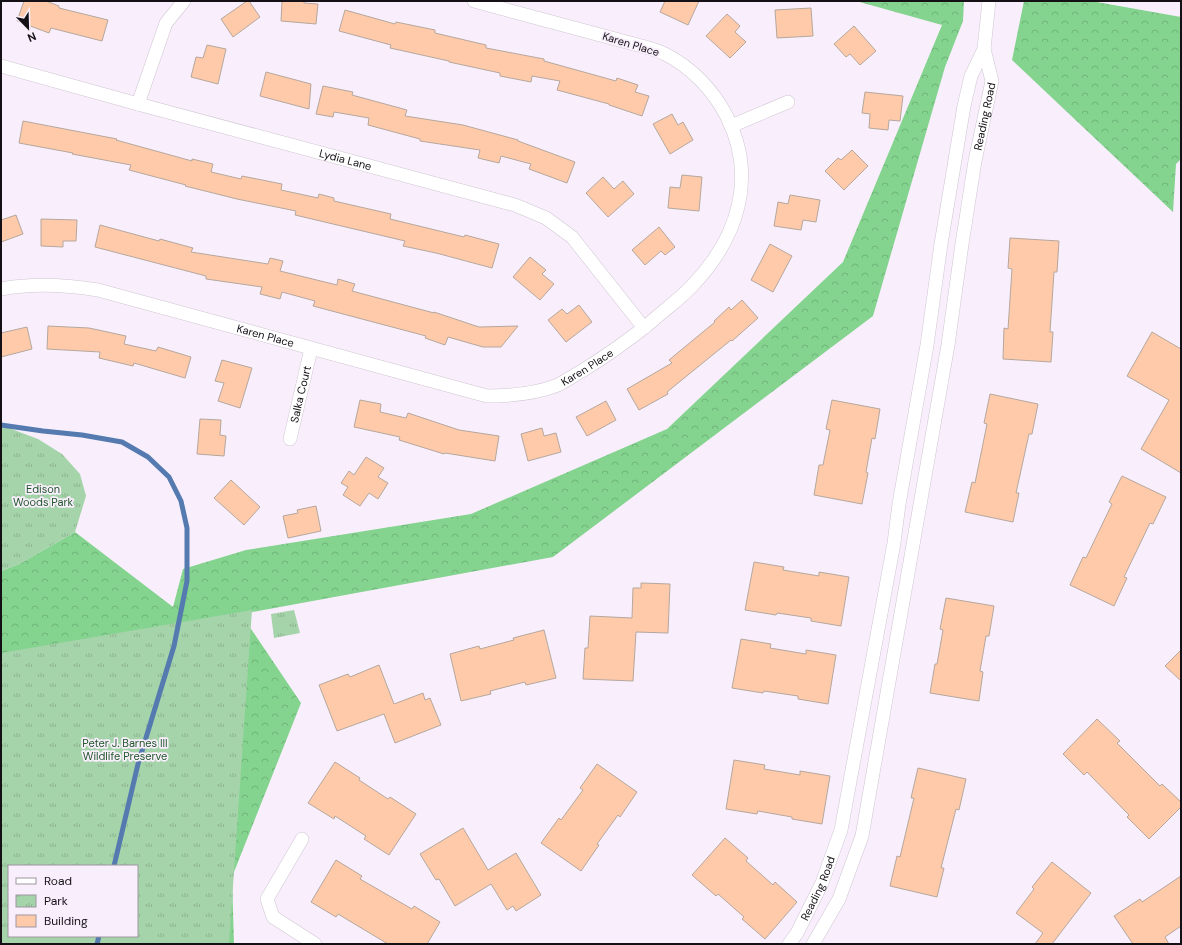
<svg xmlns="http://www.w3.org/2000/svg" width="1182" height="945" font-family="'DM Sans',sans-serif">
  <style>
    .forest { fill: url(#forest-crowns); fill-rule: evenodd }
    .park { fill: url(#park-tufts); fill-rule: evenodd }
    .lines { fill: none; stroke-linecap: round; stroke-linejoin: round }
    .stream { stroke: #557ab0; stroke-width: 5 }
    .building { fill: #ffcaa9; stroke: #b5a79e }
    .minor-casing { stroke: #cfc5d2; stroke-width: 14 }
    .minor { stroke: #fff; stroke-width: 13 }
    .labels { text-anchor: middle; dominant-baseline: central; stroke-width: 3.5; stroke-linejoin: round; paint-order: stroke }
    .street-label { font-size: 11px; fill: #141015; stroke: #f9effc }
    .park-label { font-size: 11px; fill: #20562a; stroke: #f9effc }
  </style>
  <defs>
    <pattern id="forest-crowns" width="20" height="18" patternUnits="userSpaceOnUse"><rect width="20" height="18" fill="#84d38f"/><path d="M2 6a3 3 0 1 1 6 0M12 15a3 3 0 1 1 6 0" fill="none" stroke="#71b47a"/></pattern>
    <pattern id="park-tufts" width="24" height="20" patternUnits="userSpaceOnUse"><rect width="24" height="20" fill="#a5d3aa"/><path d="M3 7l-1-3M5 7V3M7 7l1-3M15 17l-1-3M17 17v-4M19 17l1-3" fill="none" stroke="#8db491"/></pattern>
  </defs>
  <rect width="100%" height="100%" fill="#f9effc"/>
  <g class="forest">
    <path d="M856,1H964L963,21L945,67L873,316L553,557L241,614L301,703L232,877L234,944H1V571L19,564L75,532L173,607L183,569L246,550L471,514L667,429L843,262L942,25ZM9,866H137V936H9Z"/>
    <polygon points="1024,1 1091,1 1181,17 1181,159 1176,164 1173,212 1012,60"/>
  </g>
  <g class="park">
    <polygon points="1,425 38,439 62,454 80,474 86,496 75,532 19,564 1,571"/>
    <path d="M252,610L229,944H1V653ZM9,866H137V936H9Z"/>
    <polygon points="294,610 300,633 274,638 271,614"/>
  </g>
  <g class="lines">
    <g class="stream">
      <polyline points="1,425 43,431 82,435 122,442 148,457 169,477 181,501 187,528 187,581 174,646 138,764 114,866"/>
      <polyline points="97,944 99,936"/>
    </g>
  </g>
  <g class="building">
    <polygon points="24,1 46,1 59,6 59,8 108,20 102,41 51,28 49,33 17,21"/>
    <polygon points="247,1 249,1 260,17 233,37 221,19"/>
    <polygon points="282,1 304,1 304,3 318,4 316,24 281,21"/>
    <polygon points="665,1 699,1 688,25 660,12"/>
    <polygon points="811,8 813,36 777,38 775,10"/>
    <polygon points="345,10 395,24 396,22 435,30 435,33 486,45 486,48 544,59 544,61 616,81 617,78 638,85 635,92 649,96 642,116 609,105 609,104 557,90 560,81 532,76 531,82 500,76 500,73 449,62 449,61 390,48 391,45 339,31"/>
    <polygon points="727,14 740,26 735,32 746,42 730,58 706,36"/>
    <polygon points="854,26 876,51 860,65 850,54 846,57 834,44"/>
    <polygon points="207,45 226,49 218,84 191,77 196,57 203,58"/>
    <polygon points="266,72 311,84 309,109 260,96"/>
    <polygon points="323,86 353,92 352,95 407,110 405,116 463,125 518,140 518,141 575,162 567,183 529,169 531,164 501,156 499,163 478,158 480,150 420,141 420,139 368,125 369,118 334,112 333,117 316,114"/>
    <polygon points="865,92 903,96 900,121 889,120 888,130 869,128 870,114 862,113"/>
    <polygon points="672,114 678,125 683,122 693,140 670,154 653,124"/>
    <polygon points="23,121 117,139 116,140 192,161 192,159 213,164 211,172 241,179 242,176 282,184 281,190 318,198 319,194 334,198 334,201 391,214 390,219 464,237 465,235 499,244 492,268 436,253 403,246 405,241 295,215 296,211 237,199 185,186 186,185 129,170 131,165 72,154 73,153 19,143"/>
    <polygon points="852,150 868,166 844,190 825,171 838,158 841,160"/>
    <polygon points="682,175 702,177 699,211 668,208 670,187 680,188"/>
    <polygon points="603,177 614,189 623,181 634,194 608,217 586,193"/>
    <polygon points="790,195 820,200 816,222 803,220 801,230 774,226 778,202 788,204"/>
    <polygon points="16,215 23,234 1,242 1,220"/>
    <polygon points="41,219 77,220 76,241 63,241 63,247 41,246"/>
    <polygon points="100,225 159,241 160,239 193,248 191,252 268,264 270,258 283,261 280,271 337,285 338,279 355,284 352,291 434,313 434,312 479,327 518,326 501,347 483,347 448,337 445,345 425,338 426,336 313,306 315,301 282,292 280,299 260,294 262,287 206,279 206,276 95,247"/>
    <polygon points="659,227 675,247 665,255 661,251 645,265 632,250"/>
    <polygon points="1010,238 1059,241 1057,272 1054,272 1050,332 1053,332 1051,362 1003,359 1004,328 1008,329 1012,269 1008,268"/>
    <polygon points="770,244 792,256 773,292 751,280"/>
    <polygon points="530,257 546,270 542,274 554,284 540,300 513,277"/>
    <polygon points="742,300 758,318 732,341 731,340 667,392 668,394 639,410 627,389 672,363 669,360 715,322 714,321 729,307 731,310"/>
    <polygon points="579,305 592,322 566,342 548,320 562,309 567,314"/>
    <polygon points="48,326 89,328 126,336 124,344 156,351 158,347 191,357 185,378 134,363 133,366 99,358 100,352 47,349"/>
    <polygon points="27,327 32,349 1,357 1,333"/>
    <polygon points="1152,332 1181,349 1181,473 1141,449 1169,400 1127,376"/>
    <polygon points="222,360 252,368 240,408 218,401 224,383 215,381"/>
    <polygon points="990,394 1038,404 1032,434 1029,434 1016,493 1019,493 1013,522 965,512 972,482 975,483 987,424 984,423"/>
    <polygon points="360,400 381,404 380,412 406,418 408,413 459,430 499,436 495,461 445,453 444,454 399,440 400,437 354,427"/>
    <polygon points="832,400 880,409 875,439 872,438 866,472 868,473 862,504 814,495 819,465 823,465 830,430 826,429"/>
    <polygon points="606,401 616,420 587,436 576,417"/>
    <polygon points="200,419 221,420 220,435 226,436 224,456 197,454"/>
    <polygon points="542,428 544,436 556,433 561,452 528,461 521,434"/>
    <polygon points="366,457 384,468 378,477 388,483 378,499 369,493 360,506 343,495 348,487 341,483 349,471 354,475"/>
    <polygon points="1122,476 1166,497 1153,524 1150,523 1124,577 1127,578 1114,606 1070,585 1083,557 1086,558 1112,504 1109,502"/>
    <polygon points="231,480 260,507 244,525 214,498"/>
    <polygon points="316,506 321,531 288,538 283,516 298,513 297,510"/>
    <polygon points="754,562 784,567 783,570 819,576 819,572 849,577 841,626 811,621 811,618 777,613 776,615 745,610"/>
    <polygon points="641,583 670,584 668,633 636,632 633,681 583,679 585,648 588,648 590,616 632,618 633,588 641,588"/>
    <polygon points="946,598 994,606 989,636 986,636 980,671 983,672 979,701 930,693 935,664 937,664 943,630 940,629"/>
    <polygon points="544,630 556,678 526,685 525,682 490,691 491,694 461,701 450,654 479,646 480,649 514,640 513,638"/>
    <polygon points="741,639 771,644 770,648 806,654 806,650 836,655 828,704 798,699 798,696 764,691 763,693 732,688"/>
    <polygon points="1181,650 1181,681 1165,666"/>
    <polygon points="379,665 394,704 423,693 425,700 430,698 441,725 395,743 384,714 337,731 319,685 348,674 350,677"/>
    <polygon points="1097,719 1120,741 1117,743 1160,786 1162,784 1181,802 1181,807 1149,839 1127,817 1129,815 1087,772 1084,775 1063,754"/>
    <polygon points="734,760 765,765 764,769 800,775 800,771 830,776 822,824 792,819 792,817 758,811 757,814 726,809"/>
    <polygon points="335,762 360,778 359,780 388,799 390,797 416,814 389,855 364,839 366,836 335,816 334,819 308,803"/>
    <polygon points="597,764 637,792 620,817 618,815 597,844 599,845 581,871 541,843 559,818 561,820 583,790 580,788"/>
    <polygon points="918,768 966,779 959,810 956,809 941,868 944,868 937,897 890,886 897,856 900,857 914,798 911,798"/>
    <polygon points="463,828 488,870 516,853 541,895 516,911 513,906 507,910 491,884 455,906 439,879 436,880 420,854"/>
    <polygon points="725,838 748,858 746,861 773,885 775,882 797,902 765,939 742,919 744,917 718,894 716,896 692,875"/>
    <polygon points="336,860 362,876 360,879 412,909 414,906 440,922 427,944 388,944 338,914 336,917 311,902"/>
    <polygon points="1052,862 1091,893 1052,944 1035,944 1043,933 1016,913 1034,889 1032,887"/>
    <polygon points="1181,876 1181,926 1165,937 1169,944 1133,944 1114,916 1140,899 1142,902"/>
  </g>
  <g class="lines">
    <g class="minor-casing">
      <g id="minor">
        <path id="s1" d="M1,66L138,104L515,205L546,218L572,237L644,328"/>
        <polyline points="138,104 166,23 184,1"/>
        <polyline points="731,126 788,102"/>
        <path id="s2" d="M1,289C33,283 67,285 98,290L487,396C511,396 535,394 558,385C566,381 574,375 582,371C606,356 629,340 651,322C664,310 680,299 692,286C738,238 758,177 726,115C713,90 691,67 665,54C659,51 652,49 645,47L474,1"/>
        <path id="s3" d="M290,439L311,349"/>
        <polyline points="302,839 267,899 273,917 315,944"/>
        <path id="s4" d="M789,944L797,933L822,883L841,830L894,543L899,504L927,345L941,244L964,106L971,76L984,49L989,1"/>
        <path id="s5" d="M813,944L839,899L862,836L948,345L962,244L975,161L992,81L984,49"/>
      </g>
    </g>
    <use href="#minor" class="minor"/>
  </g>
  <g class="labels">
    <g class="street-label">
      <text transform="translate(631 44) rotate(17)">Karen Place</text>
      <text stroke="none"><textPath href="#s5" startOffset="849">Reading Road</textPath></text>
      <text stroke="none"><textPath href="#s1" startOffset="357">Lydia Lane</textPath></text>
      <text stroke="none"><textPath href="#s2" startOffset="271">Karen Place</textPath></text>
      <text stroke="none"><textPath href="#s2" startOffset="607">Karen Place</textPath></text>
      <text stroke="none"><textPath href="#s3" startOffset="46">Salka Court</textPath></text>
      <text stroke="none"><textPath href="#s4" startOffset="63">Reading Road</textPath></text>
    </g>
    <g class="park-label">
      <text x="43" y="489">Edison<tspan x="43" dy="13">Woods Park</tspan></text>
      <text x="125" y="743">Peter J. Barnes III<tspan x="125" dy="13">Wildlife Preserve</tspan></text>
    </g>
  </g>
  <rect width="1182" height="945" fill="none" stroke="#141015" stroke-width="4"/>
  <rect x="8" y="865" width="130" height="72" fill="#f9effc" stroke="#9d96a0"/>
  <rect x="16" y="878" width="20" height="6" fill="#ffffff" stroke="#9d96a0"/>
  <text x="44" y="885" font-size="12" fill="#141015">Road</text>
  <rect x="16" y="895" width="20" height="12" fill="url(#park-tufts)" stroke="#9d96a0"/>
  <text x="44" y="905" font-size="12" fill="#141015">Park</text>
  <rect x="16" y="915" width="20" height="12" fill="#ffcaa9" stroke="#9d96a0"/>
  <text x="44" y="925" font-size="12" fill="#141015">Building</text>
  <g transform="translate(28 28) rotate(157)" stroke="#f9effc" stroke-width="3" paint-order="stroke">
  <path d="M0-3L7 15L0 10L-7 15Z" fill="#141015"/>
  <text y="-6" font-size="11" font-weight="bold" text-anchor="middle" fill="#141015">N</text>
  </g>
</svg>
